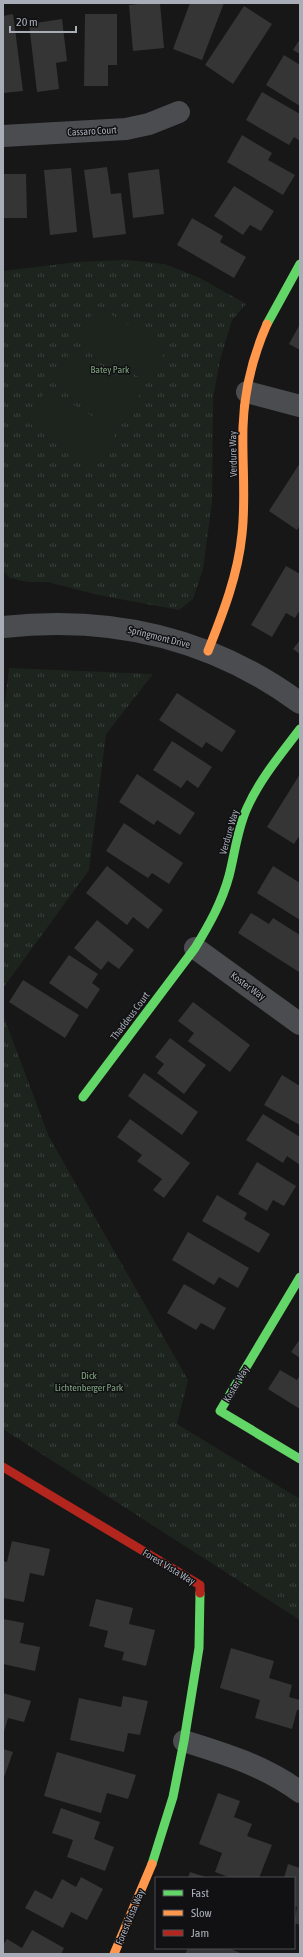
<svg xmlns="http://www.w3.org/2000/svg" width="303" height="1957" font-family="'Asap Condensed',sans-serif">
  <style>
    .park { fill: url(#park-tufts) }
    .pitch { fill: #1d241e }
    .building { fill: #353536 }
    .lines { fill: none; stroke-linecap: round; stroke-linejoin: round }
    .street { stroke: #4b4c50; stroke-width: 22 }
    .fast { stroke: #63d668; stroke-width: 9 }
    .slow { stroke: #ff974d; stroke-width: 9 }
    .jam { stroke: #b3261e; stroke-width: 9 }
    .labels { text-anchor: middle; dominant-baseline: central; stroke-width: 3; stroke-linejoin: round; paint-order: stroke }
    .street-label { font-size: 10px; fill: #a8adb8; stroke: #111113 }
    .park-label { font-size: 10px; fill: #7fa381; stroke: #111113 }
  </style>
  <defs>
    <pattern id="park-tufts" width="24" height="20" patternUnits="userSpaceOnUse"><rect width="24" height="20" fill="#1d241e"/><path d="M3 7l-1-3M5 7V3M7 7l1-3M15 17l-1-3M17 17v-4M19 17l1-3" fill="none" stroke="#3b413d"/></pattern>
  </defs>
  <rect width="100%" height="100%" fill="#171717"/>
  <g class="park">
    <polygon points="126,260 164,264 198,277 246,304 232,320 220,360 213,398 212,502 203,569 193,599 179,610 98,595 48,582 28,582 10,578 3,571 3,271 78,262"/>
    <polygon points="9,668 153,674 106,734 89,870 3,988 3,719"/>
    <polygon points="3,1015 49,1137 188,1380 177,1424 300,1499 300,1620 3,1429"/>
  </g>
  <g class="pitch">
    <polygon points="97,306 167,349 147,382 77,340"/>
    <polygon points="72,349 142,391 122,424 52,382"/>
    <polygon points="47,389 117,431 97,464 27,422"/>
  </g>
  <g class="building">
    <polygon points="148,3 160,3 164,48 133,51 129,5"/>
    <polygon points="190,3 224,3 202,60 173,49"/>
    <polygon points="244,6 272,24 233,84 205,65"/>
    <polygon points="13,14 23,91 3,93 3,16"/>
    <polygon points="85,14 117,14 117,65 108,65 108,86 84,86"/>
    <polygon points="62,19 67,61 56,63 59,89 37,92 29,24"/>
    <polygon points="300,39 300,54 293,50"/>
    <polygon points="284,55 300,65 300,106 266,85"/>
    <polygon points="262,92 300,114 300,141 294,137 289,145 246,120"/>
    <polygon points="242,135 272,153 268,160 295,175 283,195 227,162"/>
    <polygon points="107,167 111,194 121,193 126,234 93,238 84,170"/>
    <polygon points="71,168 77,232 50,235 44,170"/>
    <polygon points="159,169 164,214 133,218 128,173"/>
    <polygon points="3,174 26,174 27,218 3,218"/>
    <polygon points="234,186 274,211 261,231 250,225 243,235 214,216"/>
    <polygon points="192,218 223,236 220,242 246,257 234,278 177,245"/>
    <polygon points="300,324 300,350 289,344"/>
    <polygon points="300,463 300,525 297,530 269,511"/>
    <polygon points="286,566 300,574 300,610 295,618 286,613 272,637 251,625"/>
    <polygon points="300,640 300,654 293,649"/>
    <polygon points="177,693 236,731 222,752 206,742 202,748 159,720"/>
    <polygon points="172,741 212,767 198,788 187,780 181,788 153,770"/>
    <polygon points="137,774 195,813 180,835 157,820 154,825 119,802"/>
    <polygon points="300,774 300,835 294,844 267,827"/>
    <polygon points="124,823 183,863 169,884 152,873 148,878 106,851"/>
    <polygon points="107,866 163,910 148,929 133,917 127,925 86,893"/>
    <polygon points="273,866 300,883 300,920 257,893"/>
    <polygon points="251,913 269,924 273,918 300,935 299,972 238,933"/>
    <polygon points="97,920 134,950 119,969 108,961 101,970 74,948"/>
    <polygon points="69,955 98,974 92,983 100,989 87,1009 49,983"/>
    <polygon points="23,980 79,1015 65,1038 9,1002"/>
    <polygon points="193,1002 250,1045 230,1072 188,1041 194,1033 178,1021"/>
    <polygon points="170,1038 206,1065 184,1094 157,1073 164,1064 155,1057"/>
    <polygon points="144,1073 198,1112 182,1135 128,1096"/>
    <polygon points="282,1075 300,1086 300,1125 264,1105"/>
    <polygon points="263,1114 300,1137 300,1165 287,1156 283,1163 246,1140"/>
    <polygon points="130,1119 190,1163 164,1198 153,1190 162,1179 137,1161 142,1155 117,1137"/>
    <polygon points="257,1162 296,1186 284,1206 273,1200 267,1211 238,1194"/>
    <polygon points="217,1195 247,1213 244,1219 270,1234 259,1253 202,1221"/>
    <polygon points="188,1232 249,1268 238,1288 219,1277 214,1285 172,1260"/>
    <polygon points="184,1284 226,1308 214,1330 201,1323 196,1330 167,1313"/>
    <polygon points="300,1339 300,1358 291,1352"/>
    <polygon points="280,1370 297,1380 300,1375 300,1409 268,1389"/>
    <polygon points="12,1541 50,1549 44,1576 30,1573 24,1602 3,1598 3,1561 7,1562"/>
    <polygon points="96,1599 133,1608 129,1624 155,1630 146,1666 122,1660 124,1652 104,1647 108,1631 89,1626"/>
    <polygon points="3,1619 24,1623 20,1643 40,1647 35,1671 3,1664"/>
    <polygon points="231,1648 274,1661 269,1678 292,1685 289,1697 300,1700 300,1710 297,1710 292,1729 255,1718 260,1700 220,1688"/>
    <polygon points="3,1693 31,1701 24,1722 8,1718 3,1735"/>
    <polygon points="123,1696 148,1701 140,1735 128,1733 124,1752 70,1740 79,1698 121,1707"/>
    <polygon points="3,1749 13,1752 3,1780"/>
    <polygon points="57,1752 136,1775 128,1799 107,1793 101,1813 44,1796"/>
    <polygon points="218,1793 240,1801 234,1817 252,1824 247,1836 272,1845 259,1878 231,1878 215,1872 222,1853 199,1844"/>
    <polygon points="61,1808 100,1822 94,1839 114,1847 105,1871 67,1857 73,1840 52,1833"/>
    <polygon points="288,1864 300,1868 300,1925 294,1923 297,1907 294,1906 294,1878 284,1878"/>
    <polygon points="190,1872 209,1878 188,1878"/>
    <polygon points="81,1877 103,1889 87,1920 71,1912 63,1928 25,1908 35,1890 52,1899 62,1879 76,1887"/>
    <polygon points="32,1930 64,1948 61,1954 3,1954 3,1945 7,1939 22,1948"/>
    <polygon points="188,1948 228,1948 243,1954 185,1954"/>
  </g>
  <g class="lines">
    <g class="street">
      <polyline points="3,136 126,129 149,124 179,112"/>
      <polyline points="247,392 300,406"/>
      <path d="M3,627C111,615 212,638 300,703"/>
      <polyline points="195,948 300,1024"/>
      <path d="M184,1741C226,1754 265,1766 300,1792"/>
    </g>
    <g class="fast">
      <polyline points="267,324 300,264"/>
      <path d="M83,1097L195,948C209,925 222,902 229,876C235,853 237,830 247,808C260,779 281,754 300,729"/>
      <polyline points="300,1277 220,1411 300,1459"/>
      <polyline points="152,1864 173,1797 184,1741 199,1648 200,1593"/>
    </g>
    <g class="slow">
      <path d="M208,651C223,613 238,575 242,534C246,499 242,463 243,427C244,392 253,356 267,324"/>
      <polyline points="114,1954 152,1864"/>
    </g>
    <polyline class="jam" points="3,1467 200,1585 200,1593"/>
  </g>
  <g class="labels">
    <g class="street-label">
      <text transform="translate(92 131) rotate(-3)">Cassaro Court</text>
      <text transform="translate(233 454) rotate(-91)">Verdure Way</text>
      <text transform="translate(159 637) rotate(14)">Springmont Drive</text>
      <text transform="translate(229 832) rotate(-74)">Verdure Way</text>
      <text transform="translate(248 986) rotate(36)">Koster Way</text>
      <text transform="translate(130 1016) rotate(-53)">Thaddeus Court</text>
      <text transform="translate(236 1384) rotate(-59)">Koster Way</text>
      <text transform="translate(169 1567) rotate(31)">Forest Vista Way</text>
      <text transform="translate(130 1917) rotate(-67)">Forest Vista Way</text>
    </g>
    <g class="park-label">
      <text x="110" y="369">Batey Park</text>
      <text x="89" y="1375">Dick<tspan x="89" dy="12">Lichtenberger Park</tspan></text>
    </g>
  </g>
  <rect width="303" height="1957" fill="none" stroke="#a8adb8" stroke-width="8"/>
  <rect x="155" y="1877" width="140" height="72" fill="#111113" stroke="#4d4f55"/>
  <rect x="163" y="1890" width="20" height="6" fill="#63d668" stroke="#4d4f55"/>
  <text x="191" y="1897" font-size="12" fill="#a8adb8">Fast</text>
  <rect x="163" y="1910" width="20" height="6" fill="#ff974d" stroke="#4d4f55"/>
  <text x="191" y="1917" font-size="12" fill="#a8adb8">Slow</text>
  <rect x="163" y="1930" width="20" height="6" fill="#b3261e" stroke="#4d4f55"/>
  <text x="191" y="1937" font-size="12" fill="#a8adb8">Jam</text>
  <path d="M10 26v6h66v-6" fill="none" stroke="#a8adb8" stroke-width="2"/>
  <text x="16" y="26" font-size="12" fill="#a8adb8" stroke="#111113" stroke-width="3" paint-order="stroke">20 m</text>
</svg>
